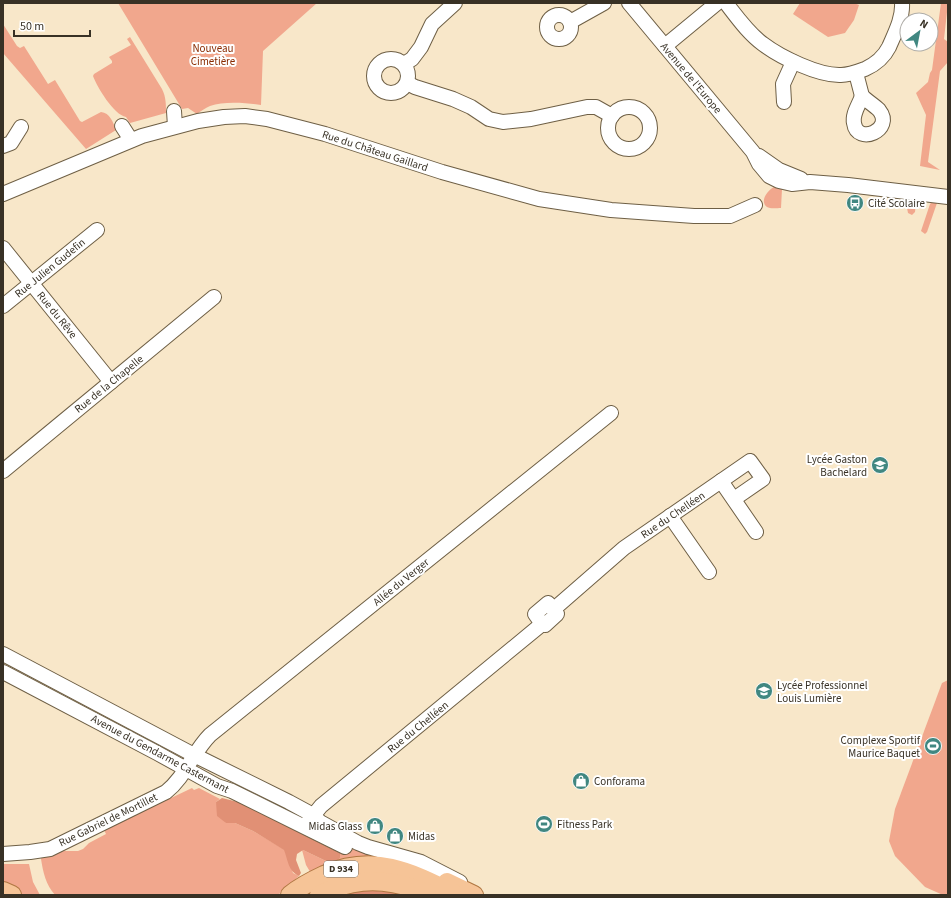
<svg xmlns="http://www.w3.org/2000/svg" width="951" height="898" font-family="'Source Sans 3',sans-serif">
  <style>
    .green { fill: #f1a78d }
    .forest { fill: #e19075 }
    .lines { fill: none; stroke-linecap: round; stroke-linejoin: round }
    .minor-casing { stroke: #6e5f45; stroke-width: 16 }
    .major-casing { stroke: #b07742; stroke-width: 20 }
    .minor { stroke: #fff; stroke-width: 14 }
    .major { stroke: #f6c497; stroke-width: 18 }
    .labels { text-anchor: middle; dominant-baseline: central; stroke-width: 4; stroke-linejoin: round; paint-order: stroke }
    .shield { fill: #fff; stroke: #746f66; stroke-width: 1 }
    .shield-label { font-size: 10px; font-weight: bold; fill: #383125 }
    .park-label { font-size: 11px; fill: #892b00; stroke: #fff }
    .street-label { font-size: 11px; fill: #383125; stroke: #fff }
    .poi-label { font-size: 11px; fill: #383125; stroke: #fff; text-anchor: start }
  </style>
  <rect width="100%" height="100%" fill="#f8e7c9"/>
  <g class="green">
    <path d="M118,3H317L263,51L261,105C247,103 224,101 210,106C205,108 201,111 197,114L188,108L182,109Z"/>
    <polygon points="800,3 854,3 859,5 854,20 845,33 828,37 793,14"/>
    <polygon points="941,3 948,3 944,39 948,42 948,62 940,71 928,162 940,170 920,166 926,115 916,93 928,82 930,73 932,70"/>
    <path d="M3,24L17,46L20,48L24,46L48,84L55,80L80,121L82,122L101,112C110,113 113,122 116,130L86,149L3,53Z"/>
    <path d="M130,37L162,89C166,97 166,104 166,113L130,123L126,117C114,115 97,87 93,76L94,74L112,63V61L109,57L131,45L127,39Z"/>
    <path d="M774,187L782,189L781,208C777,208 770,209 767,207C759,201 768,190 774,187Z"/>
    <polygon points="911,199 916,202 915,212 912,215 908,213 906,203 907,200"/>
    <polygon points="934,201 937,203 927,232 925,234 921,231 930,204 932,202"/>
    <polygon points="948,680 948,895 943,895 925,887 895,856 889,841 895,809 942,683"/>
    <path d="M192,788L194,790L199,788L220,799L216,802L226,823H235L253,831L285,850L293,873L299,876L278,895H55C46,885 43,872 41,859L42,856L64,851H78L83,849L89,843L106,834L104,830Z"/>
    <polygon points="353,845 410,861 312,875 306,865 302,850 303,850 326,861 340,858 340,853 346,853"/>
    <polygon points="3,864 29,864 33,882 40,895 24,895 3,886"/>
  </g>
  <g class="forest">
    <path d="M222,798L238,802L340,853V858L335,862L326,861L303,850L297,854L296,860L301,873L299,876C288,871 288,860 284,850L253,831L235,823H226L217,816L216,802Z"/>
    <polygon points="363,890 390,892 403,895 341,895"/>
  </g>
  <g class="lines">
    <g class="minor-casing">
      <g id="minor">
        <polyline points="629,3 753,152 759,164 769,176 779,181 792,184 810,182 848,185 948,197"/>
        <path d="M726,3C737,17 748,33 763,44C780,57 819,76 841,75C850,75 857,72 865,69C876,64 884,57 889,47C895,33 903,18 902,3"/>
        <circle cx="559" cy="27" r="12"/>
        <polyline points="570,22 604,3"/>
        <polyline points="665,46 717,3"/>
        <circle cx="391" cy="76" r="17"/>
        <polyline points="404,64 412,59 421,47 432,24 455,3"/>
        <polyline points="856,73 862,96"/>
        <polyline points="407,83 415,87 453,99 471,107 489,119 503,122 531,119 587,107 596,107 612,116"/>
        <path d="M862,96C867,101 874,105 879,110C895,130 857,146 854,123C852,114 859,105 862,96Z"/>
        <polyline points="784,102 783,84 793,62"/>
        <circle cx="629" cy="128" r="21"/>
        <polyline points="174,111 175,126"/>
        <polyline points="122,126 131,140"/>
        <polyline points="3,146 11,143 21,127"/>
        <polyline points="759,156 779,170 801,179"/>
        <polyline points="3,194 142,136 198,121 224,117 245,116 267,119 325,134 442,172 539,199 611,210 694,216 730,216 755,205"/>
        <polyline points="3,248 111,382"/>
        <polyline points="3,306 97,230"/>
        <polyline points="3,471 214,297"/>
        <polyline points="721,481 756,532"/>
        <polyline points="670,516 709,572"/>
        <polygon points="548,603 557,614 545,625 542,624 535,614"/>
        <polyline points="554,609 624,548 750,461 763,479 734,499"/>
        <polyline points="3,654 194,755 289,802 313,815 320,822 358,843 368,847 421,862 460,882"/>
        <polyline points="3,672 157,753 217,786 232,791 345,847"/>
        <polyline points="308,822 321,806 542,624"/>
        <path d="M3,854L30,852L50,849L166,792C185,777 193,752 210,735L611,413"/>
      </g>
    </g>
    <g class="major-casing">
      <g id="major">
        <polyline points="447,882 474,895"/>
        <polyline points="3,891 12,895"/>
        <path d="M290,895C301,886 311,881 324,875C375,853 411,872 457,895"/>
        <path d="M319,895C357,876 388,878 427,893"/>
      </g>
    </g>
    <use href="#minor" class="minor"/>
    <use href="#major" class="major"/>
  </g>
  <defs>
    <g id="bus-disc" transform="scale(0.9)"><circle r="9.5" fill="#408781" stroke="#fff"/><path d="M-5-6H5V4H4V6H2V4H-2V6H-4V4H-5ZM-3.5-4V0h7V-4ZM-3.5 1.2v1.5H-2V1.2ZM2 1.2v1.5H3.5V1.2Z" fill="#fff"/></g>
    <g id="school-disc" transform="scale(0.9)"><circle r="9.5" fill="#408781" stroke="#fff"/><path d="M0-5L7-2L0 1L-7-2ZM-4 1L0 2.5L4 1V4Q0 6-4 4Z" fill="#fff"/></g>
    <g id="stadium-disc" transform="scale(0.9)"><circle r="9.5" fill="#408781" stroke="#fff"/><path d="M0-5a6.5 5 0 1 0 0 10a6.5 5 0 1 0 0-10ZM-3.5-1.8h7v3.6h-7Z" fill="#fff"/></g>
    <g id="shop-disc" transform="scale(0.9)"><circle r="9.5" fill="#408781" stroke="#fff"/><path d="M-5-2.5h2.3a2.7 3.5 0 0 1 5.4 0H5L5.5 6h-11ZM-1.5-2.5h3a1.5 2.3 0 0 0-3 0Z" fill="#fff"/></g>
  </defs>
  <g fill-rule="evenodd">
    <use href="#bus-disc" x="855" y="203"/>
    <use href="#school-disc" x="880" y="465"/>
    <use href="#school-disc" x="764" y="691"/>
    <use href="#stadium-disc" x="933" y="746"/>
    <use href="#shop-disc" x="581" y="781"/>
    <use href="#stadium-disc" x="544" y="824"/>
    <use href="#shop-disc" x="375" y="826"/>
    <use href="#shop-disc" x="395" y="836"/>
  </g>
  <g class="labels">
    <rect class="shield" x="324" y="861" width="34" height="16" rx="3"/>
    <g class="shield-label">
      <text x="341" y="869">D 934</text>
    </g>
    <g class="park-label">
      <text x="213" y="48">Nouveau<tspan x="213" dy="13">Cimetière</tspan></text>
    </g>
    <g class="street-label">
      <text transform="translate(691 78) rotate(50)">Avenue de l'Europe</text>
      <text transform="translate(375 151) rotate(18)">Rue du Château Gaillard</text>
      <text transform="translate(50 268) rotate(-39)">Rue Julien Gudefin</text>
      <text transform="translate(57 315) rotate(51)">Rue du Rêve</text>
      <text transform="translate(109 384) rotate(-39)">Rue de la Chapelle</text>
      <text transform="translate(673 515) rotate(-34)">Rue du Chelléen</text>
      <text transform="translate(401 582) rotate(-39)">Allée du Verger</text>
      <text transform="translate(418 727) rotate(-39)">Rue du Chelléen</text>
      <text transform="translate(160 754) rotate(28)">Avenue du Gendarme Castermant</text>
      <text transform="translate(108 820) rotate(-26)">Rue Gabriel de Mortillet</text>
    </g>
    <g class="poi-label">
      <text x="868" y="203">Cité Scolaire</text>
      <text x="867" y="459" text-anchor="end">Lycée Gaston<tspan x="867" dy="13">Bachelard</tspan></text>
      <text x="777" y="685">Lycée Professionnel<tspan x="777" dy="13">Louis Lumière</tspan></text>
      <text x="920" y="740" text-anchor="end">Complexe Sportif<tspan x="920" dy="13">Maurice Baquet</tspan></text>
      <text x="594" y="781">Conforama</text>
      <text x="557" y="824">Fitness Park</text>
      <text x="362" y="826" text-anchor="end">Midas Glass</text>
      <text x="408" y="836">Midas</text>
    </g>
  </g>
  <rect width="951" height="898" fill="none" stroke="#383125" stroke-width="8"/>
  <g transform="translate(919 32) rotate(32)"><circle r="19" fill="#ffffff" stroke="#afada8"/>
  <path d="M0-3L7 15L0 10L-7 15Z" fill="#408781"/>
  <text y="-6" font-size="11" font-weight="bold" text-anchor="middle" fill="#383125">N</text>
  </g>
  <path d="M14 30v6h76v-6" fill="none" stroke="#383125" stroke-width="2"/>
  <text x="20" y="30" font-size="12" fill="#383125" stroke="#ffffff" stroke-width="3" paint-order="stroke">50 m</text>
</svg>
